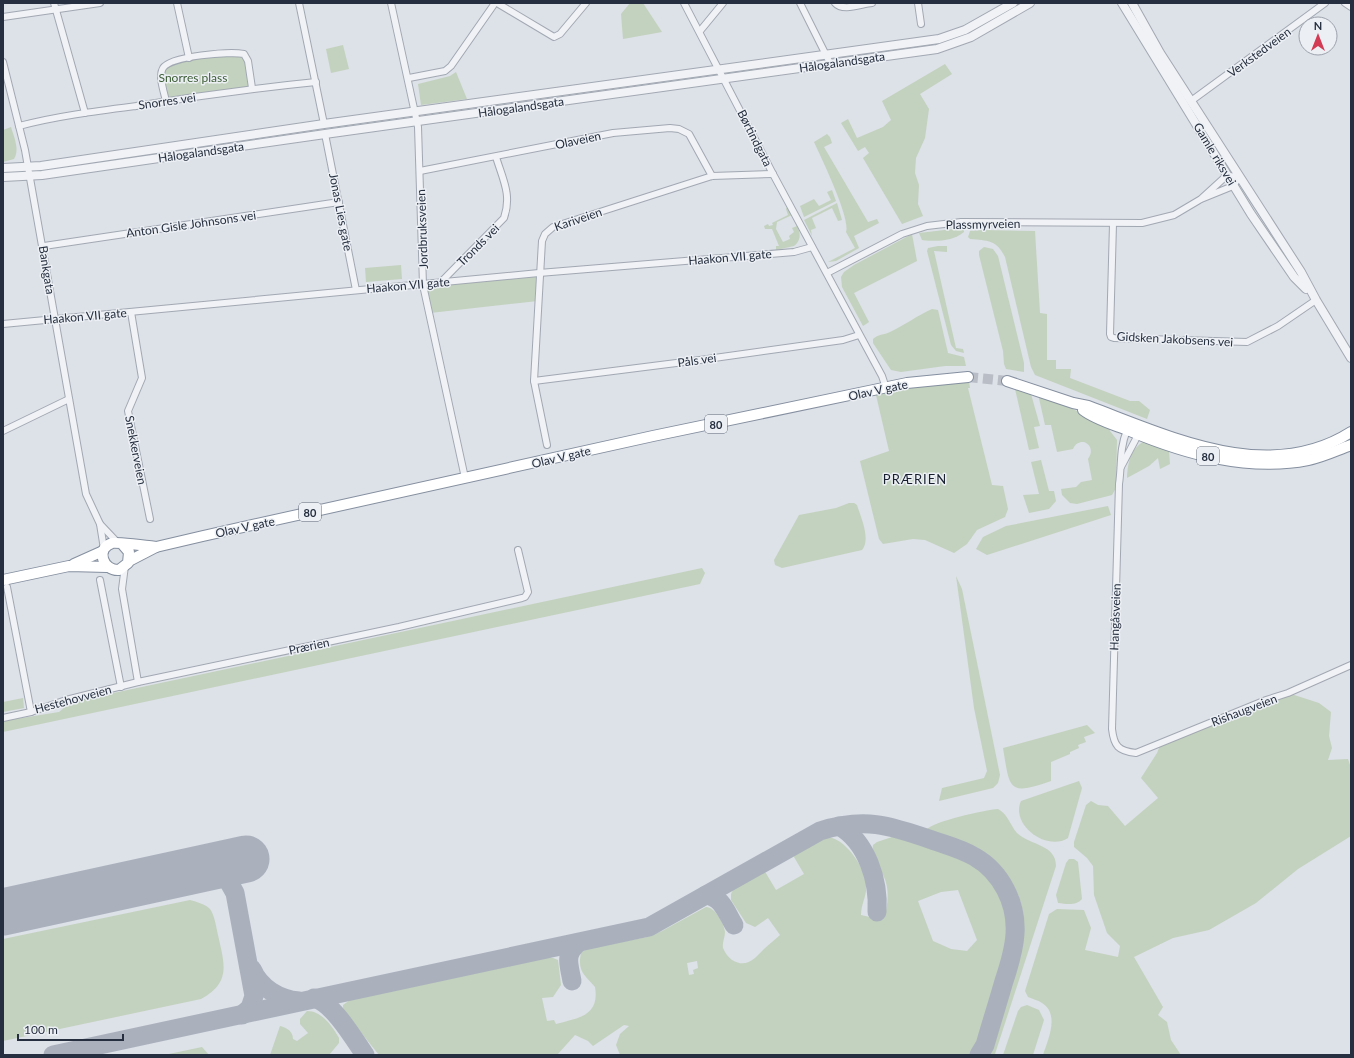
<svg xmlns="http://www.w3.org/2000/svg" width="1354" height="1058" font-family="Lato,sans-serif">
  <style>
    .green { fill: #c3d2be; fill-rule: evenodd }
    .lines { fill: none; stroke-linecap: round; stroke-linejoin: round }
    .taxiway { stroke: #aab1bd; stroke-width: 19 }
    .runway { stroke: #aab1bd; stroke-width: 47 }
    .trunk-tunnel { stroke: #b8bdc6; stroke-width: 10; stroke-dasharray: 10 5; stroke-linecap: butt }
    .minor-casing { stroke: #a2a8b2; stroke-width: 8 }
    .tertiary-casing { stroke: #a2a8b2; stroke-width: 10 }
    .trunk-casing { stroke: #848f9f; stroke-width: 12 }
    .minor { stroke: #f0f2f6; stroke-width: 6 }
    .tertiary { stroke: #f0f2f6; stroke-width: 8 }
    .trunk { stroke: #fff; stroke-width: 10 }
    .labels { text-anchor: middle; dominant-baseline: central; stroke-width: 3; stroke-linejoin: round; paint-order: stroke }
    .shield { fill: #ecf0f5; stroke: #616976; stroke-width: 1 }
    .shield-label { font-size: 11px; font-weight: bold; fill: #262f3f }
    .street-label { font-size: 12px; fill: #262f3f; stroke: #ecf0f5 }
    .park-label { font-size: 12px; fill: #3b5b33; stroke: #ecf0f5 }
    .neighbourhood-label { font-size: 13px; letter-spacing: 1px; fill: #18202f; stroke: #ecf0f5 }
  </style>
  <rect width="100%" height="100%" fill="#dde1e8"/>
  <g class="green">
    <polygon points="630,3 643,3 662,32 623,39 621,14"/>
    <polygon points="343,45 349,69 331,73 326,49"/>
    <polygon points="244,54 252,88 166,101 163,67 189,58"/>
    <polygon points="945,64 952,74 920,94 929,109 925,138 916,158 915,173 919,185 918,204 923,216 902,224 863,158 869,153 865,147 858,151 841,123 848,119 857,138 883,127 891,120 882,101"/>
    <polygon points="456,72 467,99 421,105 418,84 450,76"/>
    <path d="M11,127C14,137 20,150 14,159L3,162V130Z"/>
    <path d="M827,134L830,137L832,143L824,147L868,222L877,219L879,223L854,236L859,248L836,261L828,262L855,248L846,232C851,219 821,157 814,142Z"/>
    <polygon points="832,190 836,201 804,217 800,206 814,199 819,206 831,200 827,192"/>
    <polygon points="837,203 842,220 838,221 832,208 812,218 816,228 811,230 812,236 804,220"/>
    <path d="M787,207L792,215L777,222L776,229L783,242L790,239L789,236L794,232L792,228L797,226C801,233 801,241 794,246L776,250V246H779L772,229H765L764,226L768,224L769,226L773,225L772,223L788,215L786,209Z"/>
    <path d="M953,229H964V232C953,241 936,242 922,240L919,233Z"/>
    <path d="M983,230L1035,231L1040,313L1047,314V360H1056V369H1071L1070,378L1130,401H1139L1150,410L1147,419L1035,375L1031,367L1005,257C996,239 988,241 970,239L968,237L970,231Z"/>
    <polygon points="912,234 917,261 854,293 869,322 863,326 842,287 841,277 844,272 854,265"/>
    <polygon points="938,246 947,246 947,252 934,251 956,348 963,349 964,353 956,351 951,345 927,251 928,248"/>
    <polygon points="984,247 993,249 998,256 1024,363 1024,372 1006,369 1004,364 1003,351 979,255 979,251"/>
    <polygon points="401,265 402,279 366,282 365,268"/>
    <polygon points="539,273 538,301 430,313 423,285"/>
    <path d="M932,309L938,310L948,353L964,357L966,366H945L901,372L891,370L873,343V339C878,334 884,335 890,332C905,325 918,315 932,309Z"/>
    <polygon points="969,382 970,388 968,388 992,485 1003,486 1008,509 1005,517 977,530 967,544 954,553 925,540 913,539 883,544 879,539 860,461 889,451 876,395 933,384"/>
    <polygon points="1015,389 1031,394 1040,426 1034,427 1039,448 1029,450"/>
    <path d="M1038,394L1109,425L1110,431L1117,440L1116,488L1112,495L1077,504L1070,503L1062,495L1061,489L1076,487L1081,482L1092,480L1088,459C1098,446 1080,434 1073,449L1057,452L1051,425H1045Z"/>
    <path d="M1144,441L1169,451L1170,464L1160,469L1158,458L1149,466L1127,478C1128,462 1130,450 1144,441Z"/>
    <polygon points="1041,460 1049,491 1054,491 1056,501 1049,509 1029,513 1023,495 1039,494 1031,462"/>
    <path d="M849,503H854L857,505C861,518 871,539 862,550L782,568L775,565L774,560L799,515L836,508Z"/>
    <polygon points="1108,506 1111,515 987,555 976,549 983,537 1006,526"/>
    <polygon points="702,568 705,573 700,584 3,732 3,721 59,712 71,702"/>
    <polygon points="956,576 962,589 1000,775 998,783 993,788 939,801 942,788 984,778 987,771 974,708"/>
    <path d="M1288,693L1319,703L1331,712L1329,736L1332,748L1328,760L1348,759L1351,768V836L1298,869L1256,903L1209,930L1173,938L1134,957L1163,1007L1158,1015L1167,1022L1171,1040L1181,1055H1043C1048,1040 1060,1014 1042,1003C1038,1000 1032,999 1028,997L1025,991L1049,914L1057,909L1084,910L1091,928L1085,950L1118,957L1120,946L1107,933L1094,895L1093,866L1087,858L1074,847V842L1086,805L1091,801L1098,805L1108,806L1125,826L1158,798L1141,778L1157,753L1161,743Z"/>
    <polygon points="23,698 24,708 3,712 3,702"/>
    <path d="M1087,725L1095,733L1084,737L1086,742L1078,745L1079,748L1070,752V754L1051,762V781C1008,796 1010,790 1003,748Z"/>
    <path d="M1079,781L1082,788L1068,838C1047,852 1010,825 1021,801Z"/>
    <path d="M998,809C1008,814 1010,825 1017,833C1031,846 1056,844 1056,866L995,1054L987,1055L993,1045C1003,1009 1025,952 1023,915C1021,887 997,858 972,846C958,840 941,836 926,830C934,821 985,810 998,809Z"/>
    <path d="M898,835C948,853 1005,861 1008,927C1009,945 1001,964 996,981C990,1006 986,1034 970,1055H620L616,1045L620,1034L629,1026L624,1025L593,1046L588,1041L575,1035L557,1055H379L343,1010V1005L350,1000L546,958H553L558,960L561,985L553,997L542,998L547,1021L554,1020L556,1024C578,1018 600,1016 595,987C585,975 577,972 581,953L586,949L647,937L662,931L706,907C715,907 724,923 725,932C725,938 722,942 723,948C725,953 728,957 732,960C747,969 755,958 764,949C769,944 775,940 780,935L768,918L755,927L746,923L731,900V894L734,888L740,883L764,870L776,890L804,874L794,857L795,852C804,846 821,835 832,838C847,842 865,868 866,883C868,894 861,903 861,915L883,920C888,907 890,890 884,877C879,865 871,859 873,845L877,842ZM958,890L977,940L967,951L951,949L933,941L918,901L941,892ZM697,961L698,968L693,970L694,974L689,975L687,963Z"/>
    <path d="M1069,859H1074L1078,862L1082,899C1076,906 1067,904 1058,903L1056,895L1066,863Z"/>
    <path d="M190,900C197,902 205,904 210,909C215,916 216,927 218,935C224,963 232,982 201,999L3,1041V939Z"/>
    <polygon points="1027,1005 1039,1010 1044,1020 1033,1055 1003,1055 1018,1011 1021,1007"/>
    <path d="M307,1011C322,1011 332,1026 339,1038V1043L329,1055H270L280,1026C287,1028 293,1031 293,1039L297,1041L308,1033L300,1024V1019Z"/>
    <polygon points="202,1047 209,1055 164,1055"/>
  </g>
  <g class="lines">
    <g class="taxiway">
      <path d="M839,826C867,842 879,881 877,912"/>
      <polyline points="208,868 226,877 235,893 254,996 250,1008 242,1015"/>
      <path d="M706,895C722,897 726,912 734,925"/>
      <path d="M252,969C260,988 279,999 299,1001"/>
      <path d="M572,981C569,964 564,955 578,943"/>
      <path d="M314,998C333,1003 354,1039 365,1055"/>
      <path d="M53,1055L649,927L820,831C864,817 889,825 932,840C946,845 962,849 975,857C1001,872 1017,903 1015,934C1014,950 1009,966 1004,981C998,1002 991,1024 985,1045L979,1055"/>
    </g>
    <polyline class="runway" points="3,912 246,859"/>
    <polyline class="trunk-tunnel" points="968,377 1007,381"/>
    <g class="minor-casing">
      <g id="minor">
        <polyline points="54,3 85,113"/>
        <polyline points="177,3 189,58"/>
        <polyline points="299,3 324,124"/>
        <polyline points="391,3 418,127 423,285 465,478"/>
        <polyline points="497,3 554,37 560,34 586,3"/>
        <polyline points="684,3 773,174 882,376 886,388"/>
        <polyline points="800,3 830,63"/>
        <path d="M835,3C843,12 861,4 872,3"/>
        <polyline points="918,3 921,24"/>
        <polyline points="1345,3 1351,7"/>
        <polyline points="3,17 100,3"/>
        <polyline points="700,31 723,3"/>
        <polyline points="3,62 25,150 86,494 100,524 118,543"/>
        <polyline points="409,78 445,71 451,66 495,3"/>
        <path d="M166,101C164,92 158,76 163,68C170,56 231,51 244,54L248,61L252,88"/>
        <polyline points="1191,101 1325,3"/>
        <path d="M19,126C57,116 97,111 136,106C196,96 256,88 316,82"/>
        <polyline points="325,134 356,290"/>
        <polyline points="420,171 613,133 670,128 679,129 689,134 712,176"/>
        <polyline points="1113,224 1110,334 1111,337 1114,338 1247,342 1278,326 1316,300"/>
        <polyline points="44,246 339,202"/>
        <polyline points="827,273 902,234 927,226 961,222 1142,223 1174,215 1201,199 1233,186 1239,177 1229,176 1224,178 1201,199"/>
        <path d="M440,283L504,218C512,195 503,180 496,157"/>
        <polyline points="131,312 142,378 128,411 150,519"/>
        <polyline points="3,324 539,273 794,252 812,247"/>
        <polyline points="534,381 700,360 843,340 859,335"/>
        <path d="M1130,428L1127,430C1119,450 1122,464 1119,484L1112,729C1114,746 1118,751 1136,753L1266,700L1288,693L1351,665"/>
        <polyline points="3,431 69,399"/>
        <polyline points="547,445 534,381 542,241 545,234 553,227 712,176 773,174"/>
        <polyline points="1121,467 1139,433"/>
        <polyline points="100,524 104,549"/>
        <polyline points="125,566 122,589 138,682 399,627 522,598 525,597 528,592 518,550"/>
        <polyline points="100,580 121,687"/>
        <polyline points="7,587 31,712 66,700 138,682"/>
        <polyline points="3,718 31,712"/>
      </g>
    </g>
    <g class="tertiary-casing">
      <g id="tertiary">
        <polyline points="1122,3 1251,214 1294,277 1306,289"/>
        <polyline points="1132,3 1160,53 1301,272 1316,300 1351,358"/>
        <polyline points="3,168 41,166 324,124 939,39 965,30 1013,3"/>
        <polyline points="3,177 42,175 332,133 937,49 971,37 1030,3"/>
      </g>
    </g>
    <g class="trunk-casing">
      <g id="trunk">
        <path d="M1007,381L1073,403L1088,406C1169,436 1268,485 1351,432"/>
        <path d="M1083,410C1096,420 1115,425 1130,431C1185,454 1248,472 1308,460C1323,457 1337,450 1351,445"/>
        <path d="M123,545L129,552L128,563L119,570C103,571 95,549 112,543C116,542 149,546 156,547"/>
        <polyline points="129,561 156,547 203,536 653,436 907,383 968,377"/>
        <polyline points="74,564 103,551"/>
        <polyline points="3,580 69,566 107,567"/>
      </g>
    </g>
    <use href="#minor" class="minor"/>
    <use href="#tertiary" class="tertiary"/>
    <use href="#trunk" class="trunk"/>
  </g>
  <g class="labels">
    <g class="shield">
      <rect x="705" y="415" width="22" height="18" rx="3"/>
      <rect x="1197" y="447" width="22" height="18" rx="3"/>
      <rect x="299" y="503" width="22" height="18" rx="3"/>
    </g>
    <g class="shield-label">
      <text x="716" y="424">80</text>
      <text x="1208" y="456">80</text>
      <text x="310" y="512">80</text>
    </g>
    <g class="street-label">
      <text transform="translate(1259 52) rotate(-36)">Verkstedveien</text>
      <text transform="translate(842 62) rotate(-8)">Hålogalandsgata</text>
      <text transform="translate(167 101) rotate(-8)">Snorres vei</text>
      <text transform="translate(521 107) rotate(-8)">Hålogalandsgata</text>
      <text transform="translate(755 138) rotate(63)">Børtindgata</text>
      <text transform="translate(578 140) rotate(-12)">Olaveien</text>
      <text transform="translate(201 152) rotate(-8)">Hålogalandsgata</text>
      <text transform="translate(1215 154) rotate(59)">Gamle riksvei</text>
      <text transform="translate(341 212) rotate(79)">Jonas Lies gate</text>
      <text transform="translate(578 219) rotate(-19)">Kariveien</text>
      <text transform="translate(191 224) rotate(-8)">Anton Gisle Johnsons vei</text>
      <text transform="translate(983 224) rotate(-1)">Plassmyrveien</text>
      <text transform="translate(422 229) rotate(-92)">Jordbruksveien</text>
      <text transform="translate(478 245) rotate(-45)">Tronds vei</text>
      <text transform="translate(730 257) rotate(-5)">Haakon VII gate</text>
      <text transform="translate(47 270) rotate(81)">Bankgata</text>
      <text transform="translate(408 285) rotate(-5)">Haakon VII gate</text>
      <text transform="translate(85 316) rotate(-5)">Haakon VII gate</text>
      <text transform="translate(1175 339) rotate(3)">Gidsken Jakobsens vei</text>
      <text transform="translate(697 360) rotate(-8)">Påls vei</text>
      <text transform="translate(878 390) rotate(-12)">Olav V gate</text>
      <text transform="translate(136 450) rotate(79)">Snekkerveien</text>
      <text transform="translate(561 457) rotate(-13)">Olav V gate</text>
      <text transform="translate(245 527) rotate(-12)">Olav V gate</text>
      <text transform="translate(1115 617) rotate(-88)">Hangåsveien</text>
      <text transform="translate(309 646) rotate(-12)">Prærien</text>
      <text transform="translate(73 699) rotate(-15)">Hestehovveien</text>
      <text transform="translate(1244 710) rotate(-21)">Rishaugveien</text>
    </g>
    <g class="park-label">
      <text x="193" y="77">Snorres plass</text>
    </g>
    <g class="neighbourhood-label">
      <text x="915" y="479">PRÆRIEN</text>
    </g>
  </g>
  <rect width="1354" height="1058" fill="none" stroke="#262f3f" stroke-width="8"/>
  <g transform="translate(1318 36)"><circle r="19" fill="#ecf0f5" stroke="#9da3ac"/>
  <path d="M0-3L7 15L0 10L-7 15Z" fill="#d33b54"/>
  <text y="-6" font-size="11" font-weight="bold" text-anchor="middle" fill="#262f3f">N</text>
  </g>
  <path d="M18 1034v6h105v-6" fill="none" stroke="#262f3f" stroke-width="2"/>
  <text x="24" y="1034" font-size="12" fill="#262f3f" stroke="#ecf0f5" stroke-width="3" paint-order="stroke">100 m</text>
</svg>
